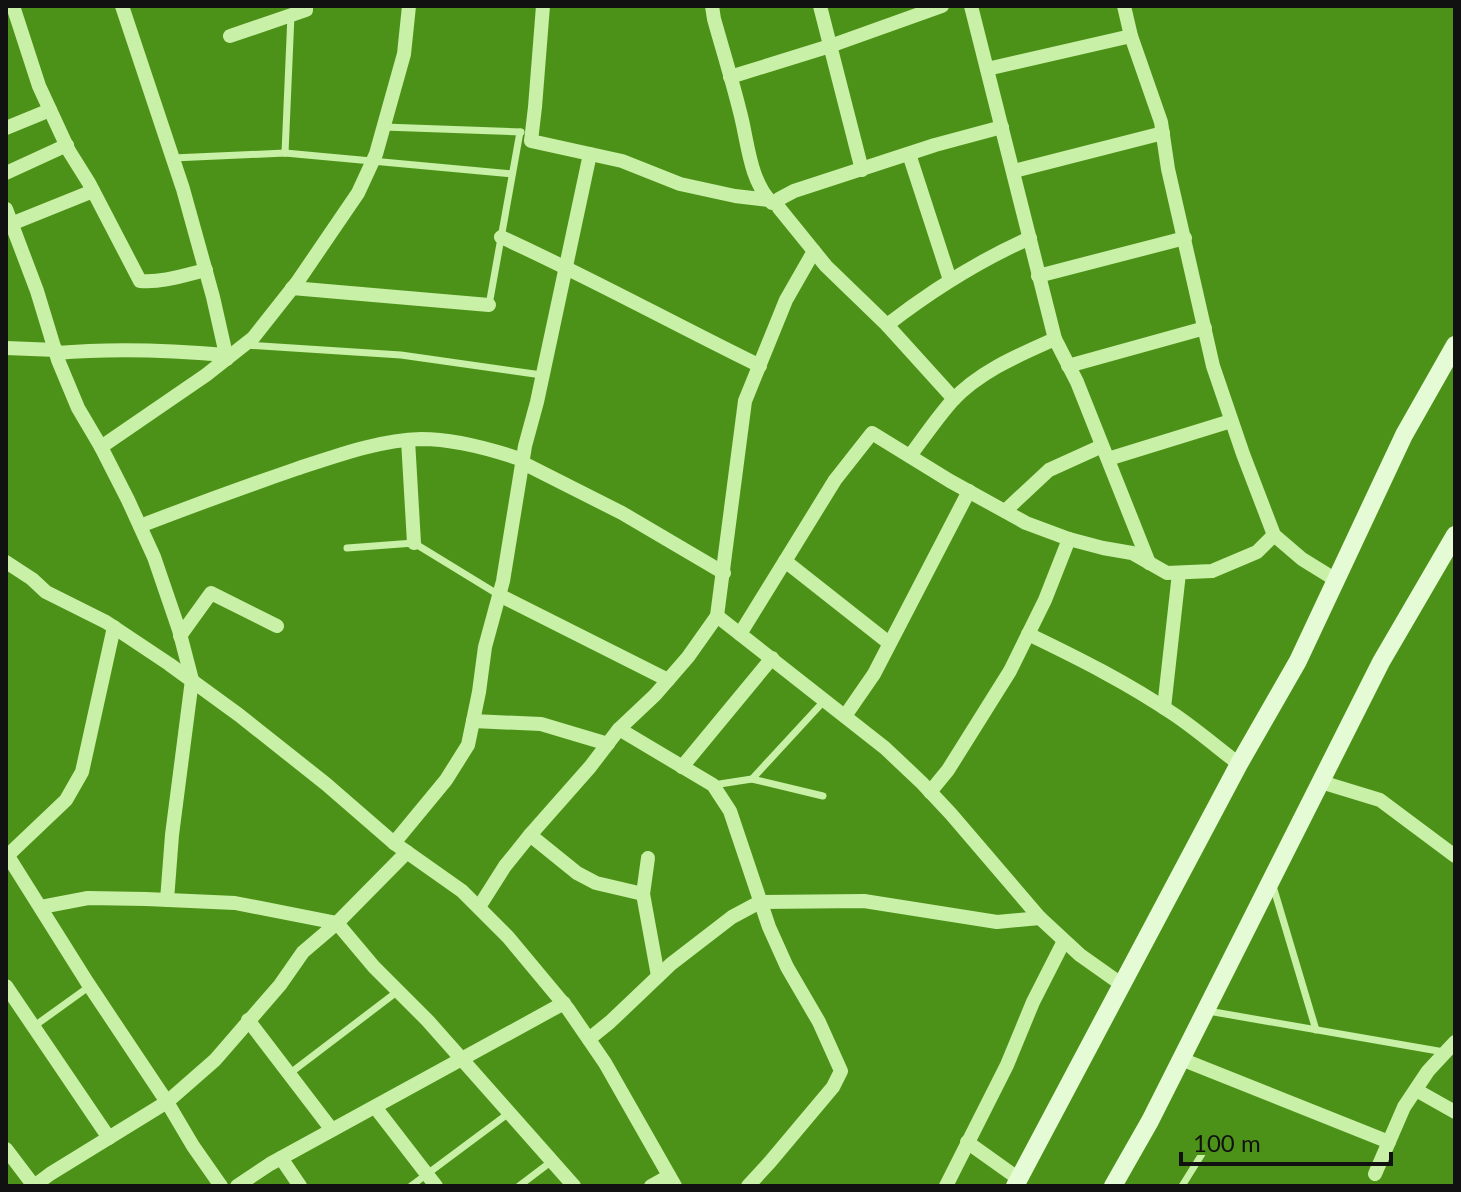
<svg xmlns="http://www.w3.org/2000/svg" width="1461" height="1192" font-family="Lato,sans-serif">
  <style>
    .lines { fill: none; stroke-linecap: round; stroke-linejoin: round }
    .service { stroke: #c8f0a7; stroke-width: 7 }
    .minor { stroke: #c8f0a7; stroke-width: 14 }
    .secondary { stroke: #e5fbd5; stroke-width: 18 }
  </style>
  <rect width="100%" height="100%" fill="#4d9218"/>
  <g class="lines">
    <g class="service">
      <polyline points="384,127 521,132"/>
      <polyline points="285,153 291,15"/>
      <polyline points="173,158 285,153 512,174"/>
      <polyline points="489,305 520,132"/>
      <polyline points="246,345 401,355 542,375"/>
      <polyline points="347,548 414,543 499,595"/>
      <polyline points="752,779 824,701"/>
      <polyline points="713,785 752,779 823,796"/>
      <polyline points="1273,886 1316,1030"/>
      <polyline points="1208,1011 1444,1052"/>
      <polyline points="33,1027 90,986"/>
      <polyline points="289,1074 398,991"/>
      <polyline points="411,1186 509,1113"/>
      <polyline points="519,1186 552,1161"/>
      <polyline points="1182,1186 1207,1146"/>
    </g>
    <g class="minor">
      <path d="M13,6L39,86L69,151L89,183L140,281C162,283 185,275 206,270"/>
      <polyline points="122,6 183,189 213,297 227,359"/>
      <polyline points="543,6 535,107 531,141 622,161 680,184 735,196 769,200"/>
      <path d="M712,6L714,19C723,51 733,83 741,116C748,144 750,181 772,203"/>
      <polyline points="820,6 862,170"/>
      <polyline points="971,6 1055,339 1077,382 1149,563"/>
      <polyline points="1124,6 1131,36 1161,122 1168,169 1213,366 1243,454 1274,535 1302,559 1336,580"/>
      <polyline points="230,36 306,10 306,6"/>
      <polyline points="987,69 1131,36"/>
      <polyline points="730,77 830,46 942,6"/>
      <polyline points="6,128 50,110"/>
      <polyline points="909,154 950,280"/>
      <polyline points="1014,171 1163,133"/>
      <polyline points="6,173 67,145"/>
      <polyline points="6,209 37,291 58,360 78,408 101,447 128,500 154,557 179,630 192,680 172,835 167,900"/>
      <polyline points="11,224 93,191"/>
      <path d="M501,237C589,277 672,323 760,366"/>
      <polyline points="1038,276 1185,238"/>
      <polyline points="292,288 489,305"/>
      <path d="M887,325C931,291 978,261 1030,238"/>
      <polyline points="6,348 56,350"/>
      <path d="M56,353C112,348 170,350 226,355"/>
      <polyline points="1068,366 1205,328"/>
      <polyline points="954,399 887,325 826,266 779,208 777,202 779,199 794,191 935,145 1002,127"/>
      <polyline points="408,440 414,543"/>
      <polyline points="101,447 206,375 253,338 298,281 358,193 376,154 404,54 409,6"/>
      <path d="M910,456C924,437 937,418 952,401C980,371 1019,355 1055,339"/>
      <polyline points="1108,459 1231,421"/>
      <polyline points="523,463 622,513 724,573"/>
      <polyline points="1005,511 1049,470 1102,446"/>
      <path d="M140,526C192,506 244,487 296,469C336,456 379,440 421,439C456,439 491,449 523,460"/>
      <polyline points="785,561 889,643"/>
      <polyline points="6,562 32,579 46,592 106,622 169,664 239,715 326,784 394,843 462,891 508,937 568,1009 605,1063 675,1186"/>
      <polyline points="499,595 668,680"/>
      <polyline points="717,616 885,748 922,783 951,814 1040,918 1080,955 1121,984"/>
      <polyline points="740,634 835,480 872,433 950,481 1026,523 1069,539 1103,548 1132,553 1167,573 1212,571 1257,552 1274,535"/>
      <path d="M1028,634C1078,658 1128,683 1175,715C1197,730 1218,748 1239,764"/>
      <polyline points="180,636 211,593 277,626"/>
      <polyline points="1164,708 1179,573"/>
      <polyline points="845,716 874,674 969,491"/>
      <polyline points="473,721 541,724 608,744"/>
      <polyline points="619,729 713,785 730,811 769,927 787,967 819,1022 841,1071 833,1087 770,1162 748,1186"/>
      <polyline points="682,767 772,658"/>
      <polyline points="1321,782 1380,800 1455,856"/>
      <polyline points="930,792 948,770 1010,671 1045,600 1069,539"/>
      <polyline points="530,835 577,873 596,883 643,894"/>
      <polyline points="394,843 446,780 468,745 479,692 485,647 503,581 525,446 537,402 590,154"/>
      <polyline points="6,853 87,982 167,1102 193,1146 221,1186"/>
      <polyline points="6,857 66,800 82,772 114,627"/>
      <polyline points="648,858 643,894 658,976"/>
      <polyline points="41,907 88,898 146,899 235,903 337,923 374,967 428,1021 574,1186"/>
      <polyline points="479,907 505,866 530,835 590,767 619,729 655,695 688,657 717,616 745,401 786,300 814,251"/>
      <polyline points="6,986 109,1138"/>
      <polyline points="248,1020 332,1130"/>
      <polyline points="589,1039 610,1022 671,964 732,917 760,902 864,901 997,922 1040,918"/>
      <polyline points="1181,1059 1389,1142"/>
      <polyline points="1416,1090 1455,1112"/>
      <polyline points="375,1107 436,1186"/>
      <polyline points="967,1142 1019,1179"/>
      <polyline points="6,1149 34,1186"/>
      <polyline points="281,1158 300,1186"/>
      <polyline points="1375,1174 1404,1107 1428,1071 1455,1042"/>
      <polyline points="34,1186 50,1174 167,1102 215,1060 280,985 303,952 337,923 407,852"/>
      <polyline points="237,1186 270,1164 564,1003"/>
      <polyline points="651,1186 669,1176"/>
      <polyline points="946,1186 1007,1065 1033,1002 1064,941"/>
    </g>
    <g class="secondary">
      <polyline points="1015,1186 1239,764 1298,661 1404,435 1455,345"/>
      <polyline points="1113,1186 1150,1121 1381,662 1455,535"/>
    </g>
  </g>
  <rect width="1461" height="1192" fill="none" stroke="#111111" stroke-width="16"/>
  <path d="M1181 1152v12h210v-12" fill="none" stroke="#111111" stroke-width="4"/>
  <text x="1193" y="1152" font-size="24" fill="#111111" stroke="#4d9218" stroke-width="6" paint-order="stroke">100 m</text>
</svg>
